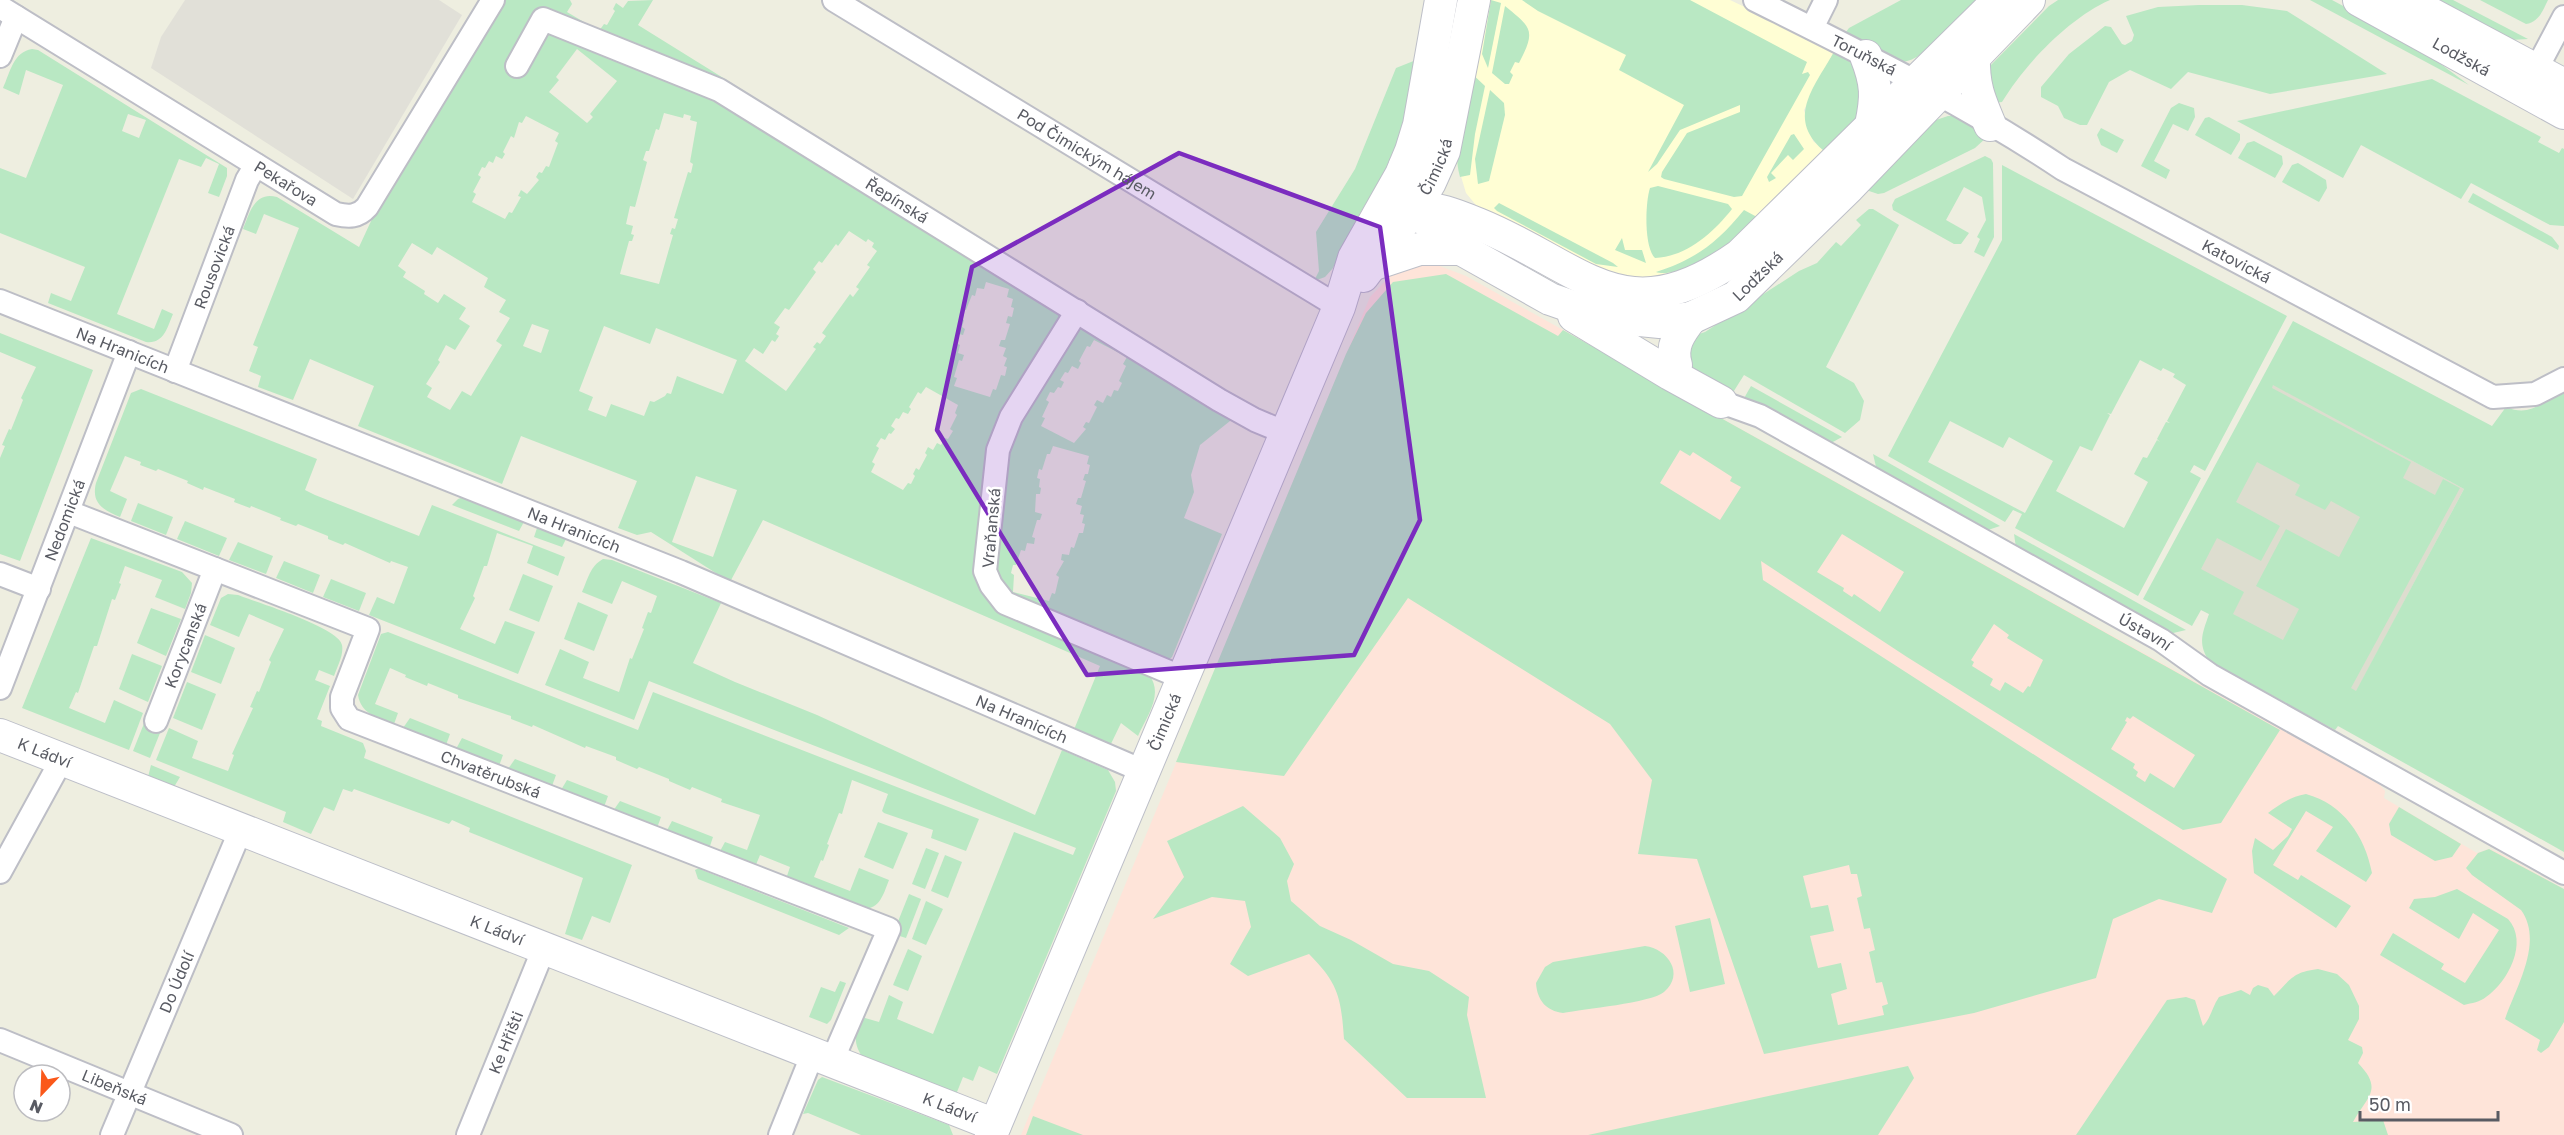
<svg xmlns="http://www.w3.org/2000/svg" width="2564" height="1135" font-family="'Golos Text',sans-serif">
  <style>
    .commercial { fill: #fffed4 }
    .industrial { fill: #e1e0d8 }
    .education { fill: #ddddcf }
    .medical { fill: #fee4d9 }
    .green { fill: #b9e8c3; fill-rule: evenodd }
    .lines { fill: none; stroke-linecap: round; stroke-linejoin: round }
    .street-casing { stroke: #bdbec6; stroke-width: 26 }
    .secondary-casing { stroke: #bdbfc8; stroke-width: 34 }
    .street { stroke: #fff; stroke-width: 22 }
    .secondary { stroke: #fff; stroke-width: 32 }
    .marked { fill: #7b2cbf; fill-opacity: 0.2; stroke: #7b2cbf; stroke-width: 4.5; stroke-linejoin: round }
    .labels { text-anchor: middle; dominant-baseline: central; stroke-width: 5; stroke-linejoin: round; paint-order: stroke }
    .street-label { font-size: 16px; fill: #595b63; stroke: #fff }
  </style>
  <rect width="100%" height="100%" fill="#eeeee0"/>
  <polygon class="commercial" points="1482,0 1730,0 1835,50 1804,110 1813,141 1823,150 1738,247 1662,279 1604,280 1480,210 1466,193 1457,163"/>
  <polygon class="industrial" points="185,0 439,0 462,15 353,199 151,68 161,37"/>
  <polygon class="education" points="2273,384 2464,489 2356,692 2164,590"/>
  <polygon class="medical" points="1421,264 1437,265 1466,276 2379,784 2385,791 2384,798 2477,853 2489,849 2498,852 2564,889 2564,1135 1021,1135 1370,297 1392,274"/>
  <g class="green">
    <path d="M505,0H570L572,4L567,12L599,31L604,24L607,25L615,11L613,9L616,3L623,8L628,1L653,0L638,25L1250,405L1200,445L1191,475L1194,492L1184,518L1222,534L1172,657L1149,675C1164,694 1147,716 1138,736L1121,723L1109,748L1073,732L1100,666L763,520L730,582L651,532L637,535L618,528L637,481L521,436L502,484L358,426L374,386L310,359L293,400L258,387L261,376L249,371L258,347L253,345L299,228L264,214L256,234L243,229C250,212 255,191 277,197L359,247L372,219ZM577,49L617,81L590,114L593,117L587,123L549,92L559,80L556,77ZM664,113L683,118L684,114L691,116L690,120L697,122L690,162L693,164L691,173L688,172L674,218L678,219L675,229L672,228L670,234L673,235L659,284L620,274L629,241H632L634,235L631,234L633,226L626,224L630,206L635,207L647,162L643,160L646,151H649L656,129L659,130ZM526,116L559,133L555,141L558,143L549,167L546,166L542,173L539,172L536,177L539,180L527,194L521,190L518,196L521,197L512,213L509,212L505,219L472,202L476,194L473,192L481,177L478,175L482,167L485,168L489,161L493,163L496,156L502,159L505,154L503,152L511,136L514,138L519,122L522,123ZM849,231L866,242L868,239L874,243L872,247L877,251L867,265L870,267L856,287L859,289L853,297L850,294L822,333L826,336L820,344L817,342L813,347L816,349L786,391L745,361L754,348L763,354L772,340L775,342L779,336L776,334L780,327L774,323L785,308L789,310L816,272L813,269L819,261L822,263L836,244L838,246ZM412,243L432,255L437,247L488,278L484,287L506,300L499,312L510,318L496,341L502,345L471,396L462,391L450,410L427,397L432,388L426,384L440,362L438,360L446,345L455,350L470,326L459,319L466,308L444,294L438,303L424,294L425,291L403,277L406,272L398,266ZM986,282L1009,289L1007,297L1013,299L1011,307L1014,308L1012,317L1008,316L1006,323L1010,324L1005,340H1001L999,346L1006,348L1003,356L1007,358L1004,366L1007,367L1005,376L1001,375L996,390L993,389L990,397L954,386L957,378L954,377L959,360L962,361L964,355L958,353L960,345L956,343L959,334L963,335L965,329L962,327L964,320L960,318L963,310H966L972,295L975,296L977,288L984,289ZM532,324L549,330L541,353L523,346ZM604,326L650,344L656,328L737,360L723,394L677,376L671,394L667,393L665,396L654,402L650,401L644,416L611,404L606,417L588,410L593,397L579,391ZM1094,340L1127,357L1123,364L1126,366L1119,381L1122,383L1118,391L1114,390L1111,397L1107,395L1103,403L1097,400L1094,405L1097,407L1089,423L1086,422L1083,427L1086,429L1074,443L1041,426L1045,418L1042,417L1049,402L1046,400L1050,392L1054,393L1058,387L1061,388L1064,382L1060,380L1065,372L1068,373L1072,366L1078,369L1081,363L1079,361L1087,346L1090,347ZM926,387L958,405L955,413L957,415L950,429L953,431L948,439L945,438L941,445L937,443L933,450L928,447L925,453L927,455L919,470L916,468L913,474L915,476L911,484L908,483L903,490L871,472L875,464L872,462L879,448L876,446L881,438L885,440L889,433L891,434L895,429L891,426L896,418L899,419L903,412L908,414L911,409L909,407L918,392L921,394ZM1053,446L1089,456L1087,464L1090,465L1088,474H1085L1083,480L1086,481L1081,498H1078L1076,504L1082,506L1080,514L1084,515L1082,523L1085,524L1083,533H1079L1074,548L1071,547L1069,555L1062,554L1061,560L1064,561L1056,575L1059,577L1055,594L1052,593L1049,601L1013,592L1014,575L1011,573L1013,565H1016L1021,550L1025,551L1027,543L1034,544L1035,538L1032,537L1037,520H1040L1042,514L1035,512L1036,494H1040L1041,488L1039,487L1040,479L1037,478L1039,469L1042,470L1047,454H1050ZM696,476L737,490L713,557L672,542Z"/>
    <polygon points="1432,0 1397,153 1357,218 1333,268 1325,277 1314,281 1319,271 1316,232 1355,169 1396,68 1416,60"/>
    <polygon points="1491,0 1501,3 1488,68 1482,54"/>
    <polygon points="1522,0 1690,0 1807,62 1802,74 1808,72 1810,75 1742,196 1734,197 1664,179 1661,177 1662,172 1687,133 1740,112 1740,105 1680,130 1657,164 1648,172 1684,105 1619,70 1626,55 1538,11"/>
    <path d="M1901,0H1981C1963,16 1925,61 1902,62C1882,62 1861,45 1843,36L1849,28Z"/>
    <path d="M2058,0H2110C2069,18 2025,64 2002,102L1993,103L1985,71L2049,6Z"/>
    <polygon points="2310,0 2332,0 2411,42 2469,85"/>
    <polygon points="2432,0 2453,0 2528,39 2511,40"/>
    <path d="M2480,0H2548C2543,10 2539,22 2526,24Z"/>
    <polygon points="2199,5 2242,5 2287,11 2387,74 2270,94 2188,72 2171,89 2130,70 2109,82 2087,125 2080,125 2064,118 2058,106 2041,97 2041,87 2069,54 2105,26 2111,27 2122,44 2125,45 2132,41 2134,35 2126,16 2158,7"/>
    <path d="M1505,6C1532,28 1536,30 1519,63L1515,62L1510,72L1513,75L1509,84H1505L1492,73Z"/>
    <path d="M32,49L38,50L227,168V176L219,197L208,193L219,164L206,158L201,167L179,159L117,314L154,329L162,309L173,314C167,328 164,344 146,342L48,303L51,293L71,301L85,267L0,233V168L26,178L63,85L26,70L19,95L3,88C10,73 13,52 32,49ZM128,114L146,120L139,138L122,131Z"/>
    <path d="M1835,50L1863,69L1858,124L1823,150C1785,117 1816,85 1835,50Z"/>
    <path d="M1469,71L1485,86L1475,134L1470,175L1460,177C1451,141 1461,107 1469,71Z"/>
    <polygon points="2432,79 2541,137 2538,142 2559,153 2562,148 2564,149 2564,226 2550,225 2471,183 2461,199 2361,145 2343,178 2237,121"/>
    <polygon points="1490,90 1504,103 1505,115 1489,181 1478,184 1475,159"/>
    <polygon points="2179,103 2194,108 2195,117 2188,131 2173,124 2154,161 2170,170 2166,179 2141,166 2171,108"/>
    <polygon points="1948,116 1957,116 1987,131 1987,137 1975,148 1884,193 1878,194 1866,190 1930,122"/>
    <polygon points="2209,117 2240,134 2240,140 2231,155 2195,135 2205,118"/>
    <polygon points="2101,128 2124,140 2117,153 2101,145 2097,135"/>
    <polygon points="1794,134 1804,149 1793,160 1788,155 1771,173 1776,178 1769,182 1767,177 1791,135"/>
    <polygon points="2254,141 2282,156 2283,164 2275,178 2238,158 2247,143"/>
    <polygon points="1985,156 1991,159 1993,163 1994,237 1984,257 1974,252 1980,239 1977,237 1986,220 1982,197 1964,187 1946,220 1969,233 1961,244 1954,244 1893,210 1892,205 1895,199"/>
    <polygon points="2298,163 2326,180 2327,188 2319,202 2282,182 2292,165"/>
    <path d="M2002,165L2287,316L2205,471L2194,465L2190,472L2201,478L2138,596L2015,528L2022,514L2013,510L2005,522L1888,456L2002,240ZM2140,360L2161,371L2163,368L2175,374L2173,377L2186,385L2167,421L2170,423L2166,422L2157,439L2160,442L2157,440L2147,458L2143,457L2134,474L2148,482L2124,528L2056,491L2080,446L2092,451L2110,415L2107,413L2111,414L2120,397L2116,395L2120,397ZM1950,421L2003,448L2009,437L2053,461L2025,513L1928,462Z"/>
    <path d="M1658,186L1728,204L1732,209C1714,232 1686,257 1655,258C1644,248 1645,203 1650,188Z"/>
    <polygon points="2473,193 2552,237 2559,246 2558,250 2468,202"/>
    <polygon points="1499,203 1613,263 1618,267 1596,264 1497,211 1494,208"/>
    <polygon points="1869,209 1873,209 1899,225 1826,367 1854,383 1864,401 1860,420 1845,433 1744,375 1732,394 1689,370 1684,339 1705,332 1799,271 1817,263 1836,242 1841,246 1861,225 1856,220"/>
    <path d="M1744,210L1757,217C1751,225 1746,237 1738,244C1726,257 1672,278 1656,272C1696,259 1717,243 1744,210Z"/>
    <polygon points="1622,238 1625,250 1642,250 1646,263 1615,250"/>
    <path d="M1446,274L1558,336L1563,330L2280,730L2221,823L2183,830L1907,657L1761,561L1763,580L2227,879L2212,913L2159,899L2113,919L2096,978L1974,1013L1764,1054L1697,859L1638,854L1652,780L1610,724L1408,598L1284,776L1176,762L1346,354L1366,313L1393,282ZM1680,450L1690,456L1693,452L1732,477L1730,481L1741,487L1720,520L1660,483ZM1842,534L1904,572L1880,612L1854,594L1852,597L1843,591L1844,588L1817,572ZM1994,624L2009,635L2007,638L2043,660L2030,687L2028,686L2023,693L2005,682L2000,691L1990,685L1993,679L1972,666L1974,662L1971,660ZM2133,716L2195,755L2174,788L2150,773L2145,782L2136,776L2138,772L2133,768L2135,764L2111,749L2127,722L2125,721L2127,717L2130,719ZM1849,865L1851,874H1857L1862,896L1857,898L1864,929L1870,928L1875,950L1869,952L1876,983L1882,982L1888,1004L1882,1006L1884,1015L1838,1025L1831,994L1847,989L1841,963L1818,968L1810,936L1834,931L1828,905L1811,908L1803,876Z"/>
    <path d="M2293,321L2492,426L2506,407C2529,417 2541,404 2560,391H2564V852L2338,726L2335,730L2209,661C2197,643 2203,632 2209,614L2201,610L2192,626L2143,599ZM2273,385L2464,489L2356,691L2351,688L2460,488L2443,479L2435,495L2403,478L2411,462L2272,388ZM2257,462L2300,485L2295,495L2325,510L2331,501L2360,517L2339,557L2286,529L2256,586L2299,609L2283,640L2233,614L2244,592L2201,569L2217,538L2261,561L2280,526L2236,502Z"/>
    <polygon points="0,333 93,370 20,561 0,554 0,458 5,446 2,445 9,429 11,430 23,400 21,398 36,367 0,352"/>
    <polygon points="1751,386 1842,437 1831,443 1743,400"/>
    <path d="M141,389L317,459L305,490L315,495L419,536L432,505L565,557L558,576L527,563L533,546L497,533L487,566H484L473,596L475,598L460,629L495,644L505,621L535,632L518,674L369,615L377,597L394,604L408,567L391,561L390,563L345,543L343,545L328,539V536L298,524L296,526L280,520L281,518L251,506L250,508L234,502L235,499L204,487L203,490L187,483L188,481L158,469L156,471L140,465L141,462L125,456L110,491L127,499L120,517C103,510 91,503 96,483L131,393Z"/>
    <polygon points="1873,454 2000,526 1982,532 1877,471"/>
    <polygon points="463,497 525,520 519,531 452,505 458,499"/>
    <polygon points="138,503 173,517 166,535 131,521"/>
    <polygon points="185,521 227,538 219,556 177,539"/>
    <polygon points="538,525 566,539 562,547 534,537"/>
    <polygon points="2014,534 2186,630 2169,634 2016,548"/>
    <polygon points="91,538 182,572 192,583 191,593 185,609 155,597 162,580 125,566 119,583 121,584 115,600 112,599 97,646 94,646 78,693 76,692 69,708 105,723 114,700 143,713 129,750 22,708"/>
    <polygon points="238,542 273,556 266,574 229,560"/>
    <path d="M603,559L612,560L721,603L693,663L735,682L817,715L1035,815L1062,750L1108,770L1115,782L1116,791L997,1074L979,1066L973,1081L963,1077L955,1097L864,1059C854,1046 854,1036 859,1020L865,1018L879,1022L889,995L903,1002L897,1019L933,1034L1014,832L1073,855L1076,848L649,681L634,720L545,685L560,649L589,662L583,678L619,692L630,658L632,659L644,629L642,628L648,612L651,613L657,596L622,581L612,604L582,592C588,579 590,566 603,559Z"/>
    <polygon points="284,561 320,575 313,593 276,578"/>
    <polygon points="523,574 553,586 539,622 509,610"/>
    <polygon points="331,579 366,593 359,611 323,597"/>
    <path d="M228,594L238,595C256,602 340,628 342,645C344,655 337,667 334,676L319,670L315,680L330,686L317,719L322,721L321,726L363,743L366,751L364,758L632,865L610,923L592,916L582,940L565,934L583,878L469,832L470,828L452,820L449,824L354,789L352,792L343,789L334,811L324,807L311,834L283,822L286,812L156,760L169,728L198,741L192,758L228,771L234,755L232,754L253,708L250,707L257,691L259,692L271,662L269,660L284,629L249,614L239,637L210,625L221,598Z"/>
    <polygon points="578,602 608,615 594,651 564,639"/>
    <polygon points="151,608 181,619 166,656 137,643"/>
    <path d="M388,632L638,730L653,692L979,819L966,851L931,838L933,830L884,813L882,811L888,794L852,780L842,814L839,813L827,844L829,845L823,861L821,860L814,877L850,891L859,868L889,880C883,895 880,910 861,909L786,879L790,867L760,855L755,867L719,853L725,842L747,850L760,815L721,802L722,799L692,787L690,790L669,781V779L639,767L637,769L616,760V757L586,746L585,748L533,725L532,727L511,719V716L458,698V695L428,683L427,686L405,677L406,675L390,668L375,704L398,713L394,724C378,718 361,714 358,695L381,634Z"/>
    <polygon points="205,635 235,648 221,684 191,672"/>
    <polygon points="132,654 162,666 148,702 119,689"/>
    <polygon points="187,682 216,694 202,730 173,718"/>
    <polygon points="410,718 450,734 446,745 403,728"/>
    <polygon points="145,721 162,728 150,758 133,751"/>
    <polygon points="462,738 503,755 499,766 456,749"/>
    <polygon points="515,759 556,775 552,786 508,769"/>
    <polygon points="151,765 180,777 174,787 148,777"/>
    <polygon points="567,780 608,796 604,807 561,790"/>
    <path d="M2306,794C2343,804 2365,836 2372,873L2366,882L2316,851L2333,827L2306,811L2273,865L2298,880L2301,875L2351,906L2336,928L2254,873L2252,851L2255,838L2273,850L2288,836L2292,829L2268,813C2280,804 2290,797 2306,794Z"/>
    <polygon points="620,801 661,817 657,828 613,811"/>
    <path d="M1243,806L1280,838L1294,864L1287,881L1291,901L1320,926L1351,940L1393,964L1429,971L1469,997L1467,1015L1486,1098H1407L1344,1039C1341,998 1339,984 1309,954L1248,976L1230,964L1251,927L1245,901L1212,897L1153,919L1184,877L1167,841Z"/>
    <polygon points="2399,807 2461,844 2452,857 2435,861 2391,835 2389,824"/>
    <polygon points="672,821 713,837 709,849 666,832"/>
    <polygon points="878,822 908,833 893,869 864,857"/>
    <polygon points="926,848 939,853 925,889 912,884"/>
    <path d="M2489,849L2564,889V1022L2549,1047L2541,1053L2537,1050L2540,1040L2505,1019C2516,987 2544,942 2521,910L2472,875L2466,868L2478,853Z"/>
    <polygon points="945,855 962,862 948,898 931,891"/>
    <polygon points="699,868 702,870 849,928 839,935 698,879 695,870"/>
    <path d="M2457,889L2508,919C2529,942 2508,982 2486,997C2480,1002 2472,1003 2464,1005L2380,955L2393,933L2444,964L2441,969L2465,983L2499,930L2473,913L2459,939L2409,908L2414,899L2435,897Z"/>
    <polygon points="909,894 921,899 906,938 893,934"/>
    <polygon points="926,901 943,909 926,945 912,939"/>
    <polygon points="1710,918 1725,984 1690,992 1675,926"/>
    <path d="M1645,946C1668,949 1685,974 1664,992C1651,1003 1583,1009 1563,1013C1546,1011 1537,1000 1536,983L1545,967L1553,962Z"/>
    <polygon points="908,949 922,956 908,991 893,985"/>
    <path d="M2318,969L2337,974L2349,985L2359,1006V1019L2348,1040L2362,1047L2363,1053L2358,1063C2384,1090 2367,1096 2353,1122L2383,1120L2388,1135H2076L2167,1000L2186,997L2195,1000L2203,1026C2211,1018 2212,1007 2219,997L2241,990L2250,995L2253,988L2258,985L2268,988L2274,996C2291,979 2293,972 2318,969Z"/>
    <polygon points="840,981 846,983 831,1020 827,1024 809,1017 821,987 835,992"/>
    <polygon points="1908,1066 1914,1078 1878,1135 1588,1135"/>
    <polygon points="822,1077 949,1125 953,1135 861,1135 808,1113 803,1114 818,1080"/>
    <polygon points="1033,1116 1083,1135 1026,1135"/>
  </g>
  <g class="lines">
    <g class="street-casing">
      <g id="street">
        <path id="s1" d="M834,0L1339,307"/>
        <path id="s2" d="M1755,0C1859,52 1966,104 2063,169L2493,397L2535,394L2564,379"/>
        <path id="s3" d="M0,7L336,214C349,217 358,217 367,207L493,0"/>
        <polyline points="1812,28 1826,0"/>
        <polyline points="0,56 16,17"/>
        <path id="s4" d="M517,66L543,19L719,90L1219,400L1255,420L1286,433"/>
        <polyline points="2529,83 2564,17"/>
        <path id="s5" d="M0,301L681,572L1143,771"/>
        <polyline points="1077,311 1011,417 998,450 985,571 991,585 1005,603 1183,678"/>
        <path id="s6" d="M175,371L247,180L256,165"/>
        <path id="s7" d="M1721,402L1760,416L2161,640L2210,675L2564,873"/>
        <path id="s8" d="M69,512L368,629L342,697V708L349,719L889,929L832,1061"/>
        <polyline points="0,574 39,589"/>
        <path id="s9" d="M0,688L129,352"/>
        <path id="s10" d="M156,721L215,569"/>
        <polyline points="0,872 62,759"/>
        <path id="s11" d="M0,1040L231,1135"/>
        <path id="s12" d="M112,1135L241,829"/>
        <path id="s13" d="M468,1135L544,948"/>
        <polyline points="780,1135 813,1053"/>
      </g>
    </g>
    <g class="secondary-casing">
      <g id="secondary">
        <path id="s14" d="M2359,0L2564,113"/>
        <polyline points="2405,0 2564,85"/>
        <path d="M1866,56C1877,84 1877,97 1871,125"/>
        <path d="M1974,56C1973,85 1979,99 1990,125"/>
        <path id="s15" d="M1405,166L1407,190L1414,208L1427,221L1461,249L1550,299L1599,316L1660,322L1691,318L1736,297L1849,187L2029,0"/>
        <path d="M1413,208C1437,207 1456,215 1478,224C1584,267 1623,338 1740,255L1996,3"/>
        <polyline points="1371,265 1419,249 1461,249"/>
        <path id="s16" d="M1363,276L1414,208L1430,182L1444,151L1474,0"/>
        <polyline points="1574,316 1670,374 1721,402"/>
        <path d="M1676,365C1670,346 1680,332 1691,318"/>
        <path id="s17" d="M0,735L995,1125"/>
        <path id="s18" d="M991,1135L1339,307L1354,258L1401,175L1411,151L1419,125L1441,0"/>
      </g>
    </g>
    <use href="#street" class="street"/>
    <use href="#secondary" class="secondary"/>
  </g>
  <path class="marked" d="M1179,153L1380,227L1420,520L1354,655L1087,675L937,430L972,267Z"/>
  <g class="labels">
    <g class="street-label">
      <text stroke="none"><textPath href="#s2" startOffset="122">Toruňská</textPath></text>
      <text stroke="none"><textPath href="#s14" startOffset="117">Lodžská</textPath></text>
      <text stroke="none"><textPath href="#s1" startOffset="296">Pod Čimickým hájem</textPath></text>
      <text stroke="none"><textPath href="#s16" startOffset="132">Čimická</textPath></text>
      <text stroke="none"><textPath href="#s3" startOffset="336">Pekařova</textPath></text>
      <text stroke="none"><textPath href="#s4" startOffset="453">Řepínská</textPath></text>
      <text stroke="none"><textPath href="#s2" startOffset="548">Katovická</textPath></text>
      <text stroke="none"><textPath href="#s6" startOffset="111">Rousovická</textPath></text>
      <text stroke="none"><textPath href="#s15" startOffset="432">Lodžská</textPath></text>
      <text stroke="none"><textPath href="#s5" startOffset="132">Na Hranicích</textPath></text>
      <text stroke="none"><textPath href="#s9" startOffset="180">Nedomická</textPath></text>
      <text transform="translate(991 528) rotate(-85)">Vraňanská</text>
      <text stroke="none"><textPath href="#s5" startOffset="618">Na Hranicích</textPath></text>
      <text stroke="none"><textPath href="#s7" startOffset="483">Ústavní</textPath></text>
      <text stroke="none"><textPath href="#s10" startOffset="81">Korycanská</textPath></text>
      <text stroke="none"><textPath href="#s5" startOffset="1104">Na Hranicích</textPath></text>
      <text stroke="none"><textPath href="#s18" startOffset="448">Čimická</textPath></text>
      <text stroke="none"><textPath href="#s17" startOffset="48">K Ládví</textPath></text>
      <text stroke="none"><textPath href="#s8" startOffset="570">Chvatěrubská</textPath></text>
      <text stroke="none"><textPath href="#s17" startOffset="534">K Ládví</textPath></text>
      <text stroke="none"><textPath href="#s12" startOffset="166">Do Údolí</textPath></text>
      <text stroke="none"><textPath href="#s13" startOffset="100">Ke Hřišti</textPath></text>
      <text stroke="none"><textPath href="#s11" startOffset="124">Libeňská</textPath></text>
      <text stroke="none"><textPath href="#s17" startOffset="1020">K Ládví</textPath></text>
    </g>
  </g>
  <g transform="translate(42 1093) rotate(203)"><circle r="28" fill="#ffffff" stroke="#bdbdc1" stroke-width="1.5"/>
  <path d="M0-4.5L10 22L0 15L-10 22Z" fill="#fa581a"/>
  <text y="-9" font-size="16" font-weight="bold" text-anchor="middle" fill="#595b63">N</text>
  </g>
  <path d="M2360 1111v9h138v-9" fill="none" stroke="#595b63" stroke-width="3"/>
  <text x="2369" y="1111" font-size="18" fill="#595b63" stroke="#ffffff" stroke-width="4.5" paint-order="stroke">50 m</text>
</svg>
